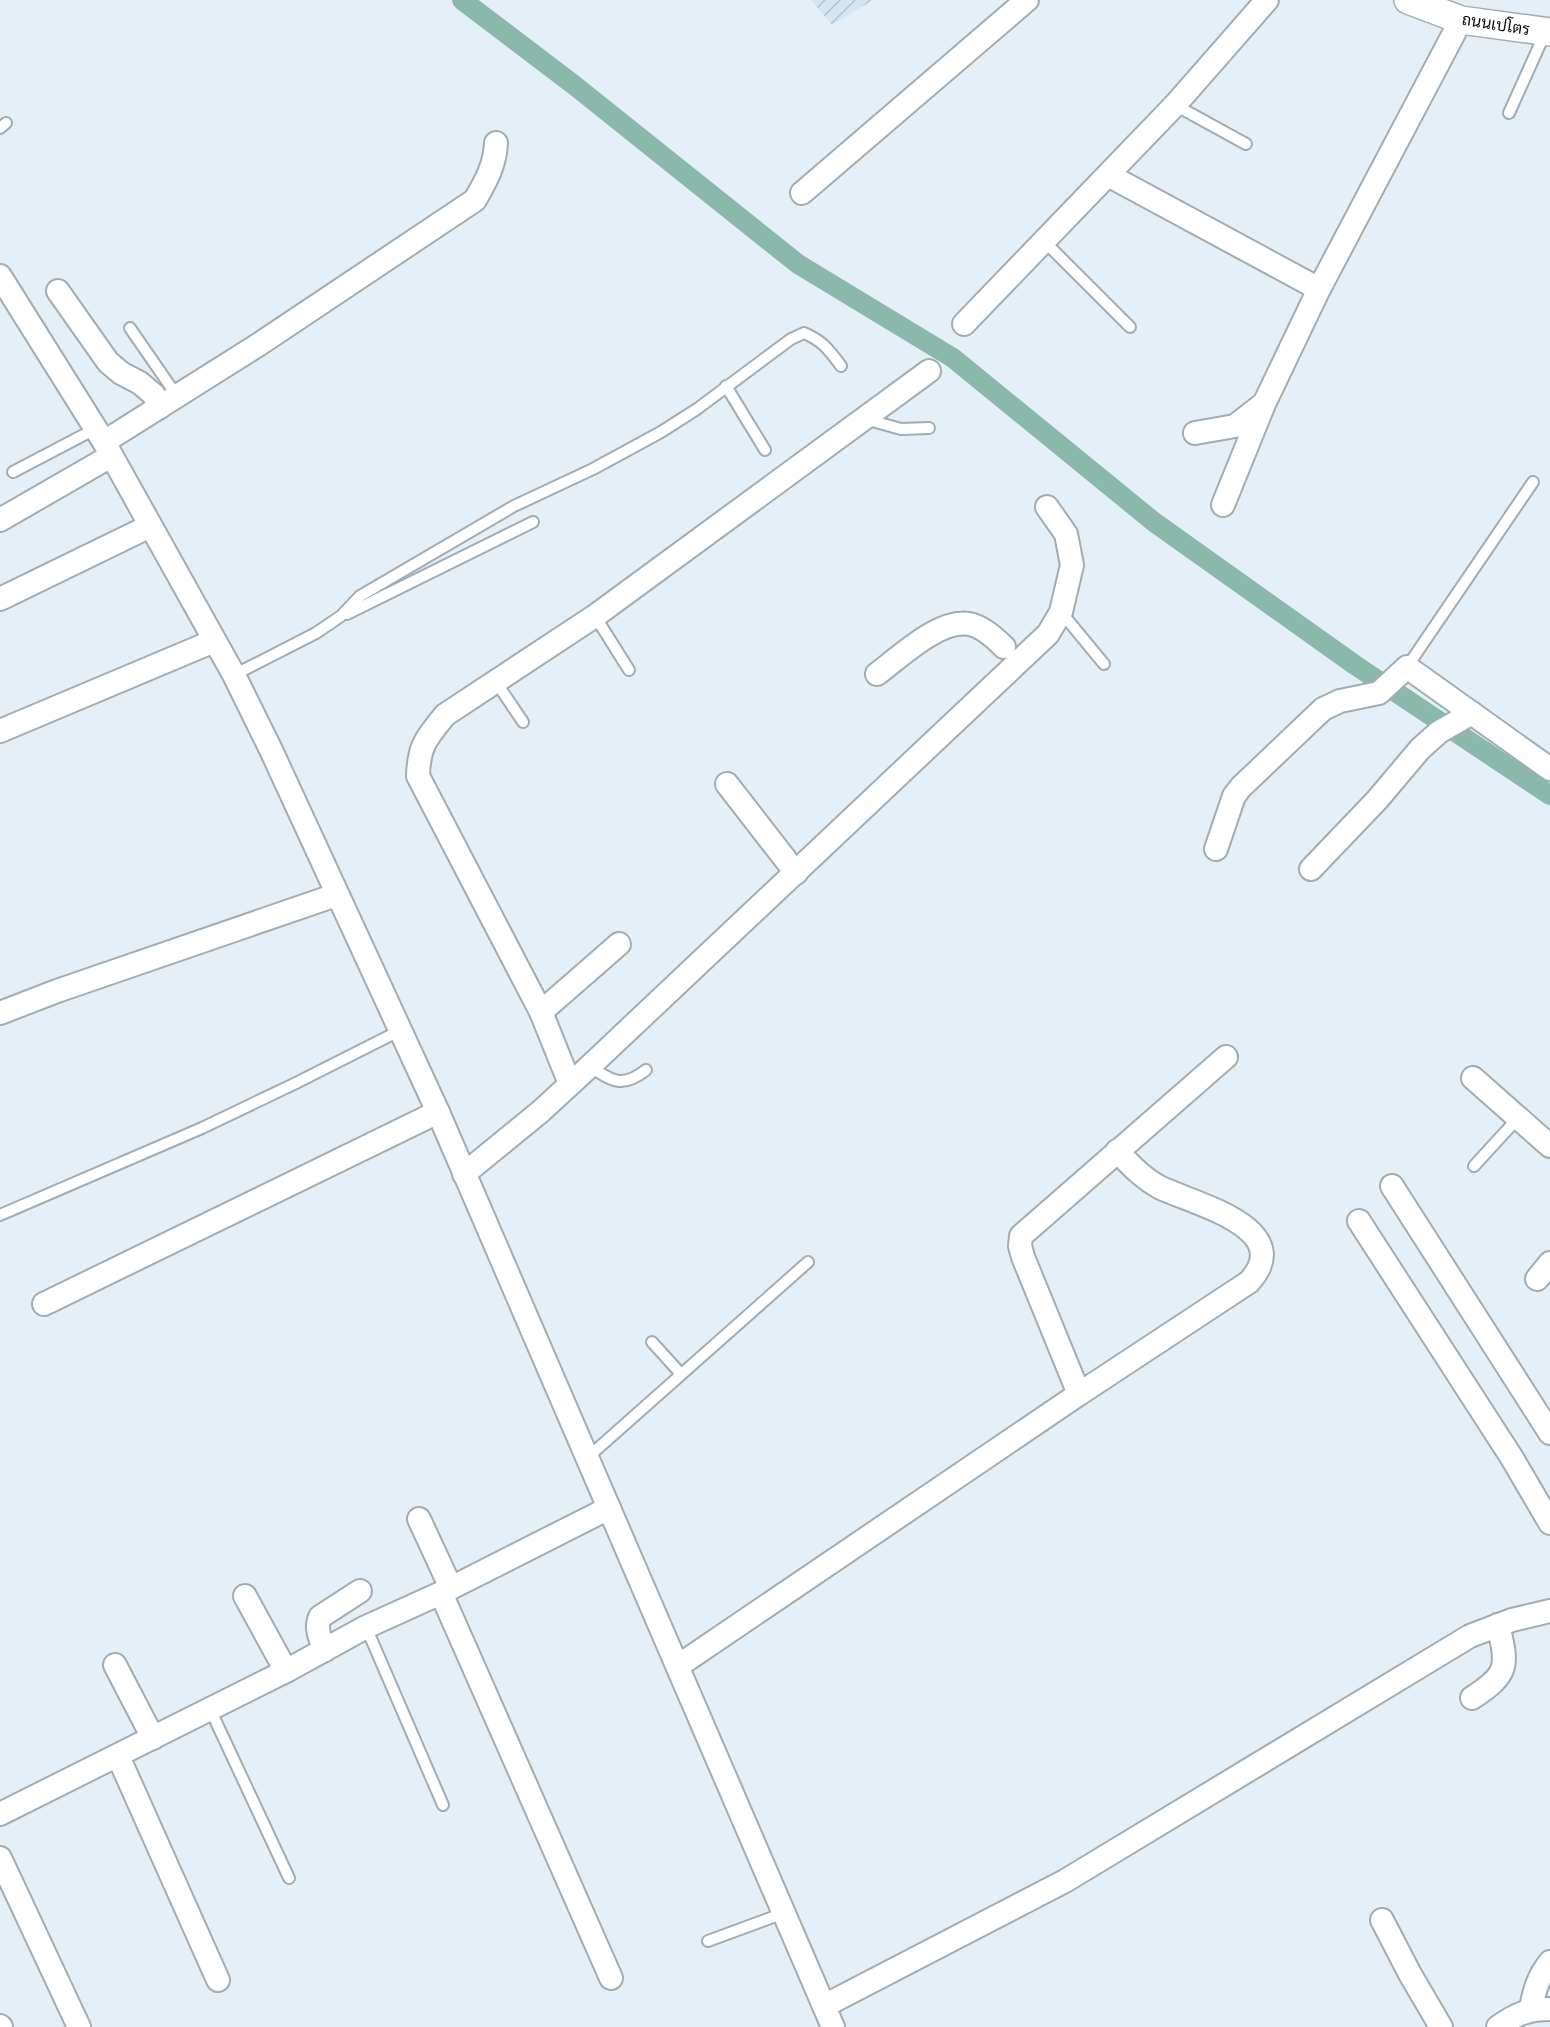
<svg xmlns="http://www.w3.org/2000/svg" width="1550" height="2027" font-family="'Noto Serif',Sarabun,serif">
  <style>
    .industrial { fill: url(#industrial-furrows) }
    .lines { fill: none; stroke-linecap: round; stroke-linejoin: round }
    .canal { stroke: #8ab8ab; stroke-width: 20 }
    .service-casing { stroke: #a2acb4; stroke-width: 14 }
    .minor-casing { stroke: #a2acb4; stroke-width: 26 }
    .tertiary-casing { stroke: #a2acb4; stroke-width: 30 }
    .service { stroke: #fff; stroke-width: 10 }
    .minor { stroke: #fff; stroke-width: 22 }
    .tertiary { stroke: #fff; stroke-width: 27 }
    .labels { text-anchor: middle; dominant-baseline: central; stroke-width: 4.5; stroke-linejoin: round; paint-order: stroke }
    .street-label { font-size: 16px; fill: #090c0e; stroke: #fff }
  </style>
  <defs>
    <pattern id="industrial-furrows" width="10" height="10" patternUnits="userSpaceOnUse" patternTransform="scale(1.5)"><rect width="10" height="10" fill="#d4e5f3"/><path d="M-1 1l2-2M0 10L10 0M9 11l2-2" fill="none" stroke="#b5c3cf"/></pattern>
  </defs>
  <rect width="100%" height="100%" fill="#e5eff7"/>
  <polygon class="industrial" points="811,0 873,0 832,25"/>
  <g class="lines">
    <polyline class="canal" points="462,0 574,85 798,264 953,358 1154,522 1355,665 1550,795"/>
    <g class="service-casing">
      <g id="service">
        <polyline points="1175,105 1246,144"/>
        <polyline points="1509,113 1546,31"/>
        <polyline points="0,128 6,123"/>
        <polyline points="1044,241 1130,327"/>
        <polyline points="130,328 177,396"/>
        <polyline points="726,386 765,450"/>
        <polyline points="865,419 901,429 929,428"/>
        <polyline points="13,472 95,429"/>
        <polyline points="1061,612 1104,664"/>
        <polyline points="347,614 533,522"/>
        <polyline points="595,616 629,670"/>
        <polyline points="1407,667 1533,482"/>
        <path d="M234,675L316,633L341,616L360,596L514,506L593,469L661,432L697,409L791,339L804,333C823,341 829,350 841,366"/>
        <polyline points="496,682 523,722"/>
        <path d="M590,1066C612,1082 623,1088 646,1070"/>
        <polyline points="1474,1166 1518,1118"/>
        <polyline points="0,1215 202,1128 296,1083 401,1030"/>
        <polyline points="652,1342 681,1374"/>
        <polyline points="587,1458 808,1262"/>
        <polyline points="366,1627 443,1805"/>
        <polyline points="210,1709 289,1878"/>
        <polyline points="708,1941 784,1913"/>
      </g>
    </g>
    <g class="minor-casing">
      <g id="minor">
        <polyline points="1108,175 1319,289"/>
        <polyline points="802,193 1027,0"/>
        <polyline points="0,276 104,442 234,675 271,750 438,1112 833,2027"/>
        <polyline points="58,291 108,362 121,373 140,383 154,395 160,407"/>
        <polyline points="964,324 1175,105 1267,0"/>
        <polyline points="1195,433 1235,426 1262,405"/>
        <path d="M104,442L258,345L475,200C486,181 495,165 496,143"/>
        <polyline points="1223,505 1264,404 1319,289 1461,20"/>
        <polyline points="0,520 111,456"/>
        <polyline points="0,599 150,526"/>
        <path d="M877,674C900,657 939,619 969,624C982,626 995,638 1004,647"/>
        <polyline points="0,731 214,641"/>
        <polyline points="727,784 796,873"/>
        <polyline points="1216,849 1234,796 1241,787 1323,709 1340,701 1379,693 1407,667 1550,769"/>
        <polyline points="1311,869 1377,800 1420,749 1439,732 1472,713"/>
        <polyline points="541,1012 619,944"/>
        <polyline points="0,1013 57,991 336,895"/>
        <polyline points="1473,1078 1550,1146"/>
        <path d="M570,1084L541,1012L418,776C419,745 426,739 445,715L595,616L929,371"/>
        <polyline points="464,1174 540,1112 590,1066 1048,634 1061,612 1072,565 1066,534 1047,507"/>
        <polyline points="1392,1186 1550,1433"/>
        <polyline points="1359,1221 1512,1458 1550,1523"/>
        <polyline points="1537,1279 1550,1263"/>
        <polyline points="44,1304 438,1112"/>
        <path d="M1079,1394L1249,1282C1298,1228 1194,1204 1159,1187C1142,1178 1130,1164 1117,1151"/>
        <polyline points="419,1519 451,1588"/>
        <polyline points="441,1593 611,1978"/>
        <polyline points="245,1596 286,1671"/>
        <path d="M325,1650C320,1638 315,1628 320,1617L360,1591"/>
        <polyline points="115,1665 153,1738"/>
        <polyline points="678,1666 1079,1394 1023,1257 1020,1246 1021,1236 1226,1057"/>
        <path d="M1472,1698C1509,1674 1508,1666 1498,1625"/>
        <polyline points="118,1756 218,1980"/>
        <polyline points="0,1814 286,1671 366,1627 441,1593 609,1508"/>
        <polyline points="0,1858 79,2027"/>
        <polyline points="1382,1920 1410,1974 1441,2027"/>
        <polyline points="824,2006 1065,1881 1470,1636 1512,1620 1550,1611"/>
        <path d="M1531,2009C1534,1991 1538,1977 1550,1962"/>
        <polyline points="0,2026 1,2027"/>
        <path d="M1498,2027C1516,2014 1528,2009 1550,2009"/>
      </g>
    </g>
    <g class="tertiary-casing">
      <polyline id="tertiary" points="1408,0 1461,20 1550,32"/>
    </g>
    <use href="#service" class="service"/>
    <use href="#minor" class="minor"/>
    <use href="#tertiary" class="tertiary"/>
  </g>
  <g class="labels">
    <g class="street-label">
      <text transform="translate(1496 24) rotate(9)">ถนนเปโตร</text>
    </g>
  </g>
</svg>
